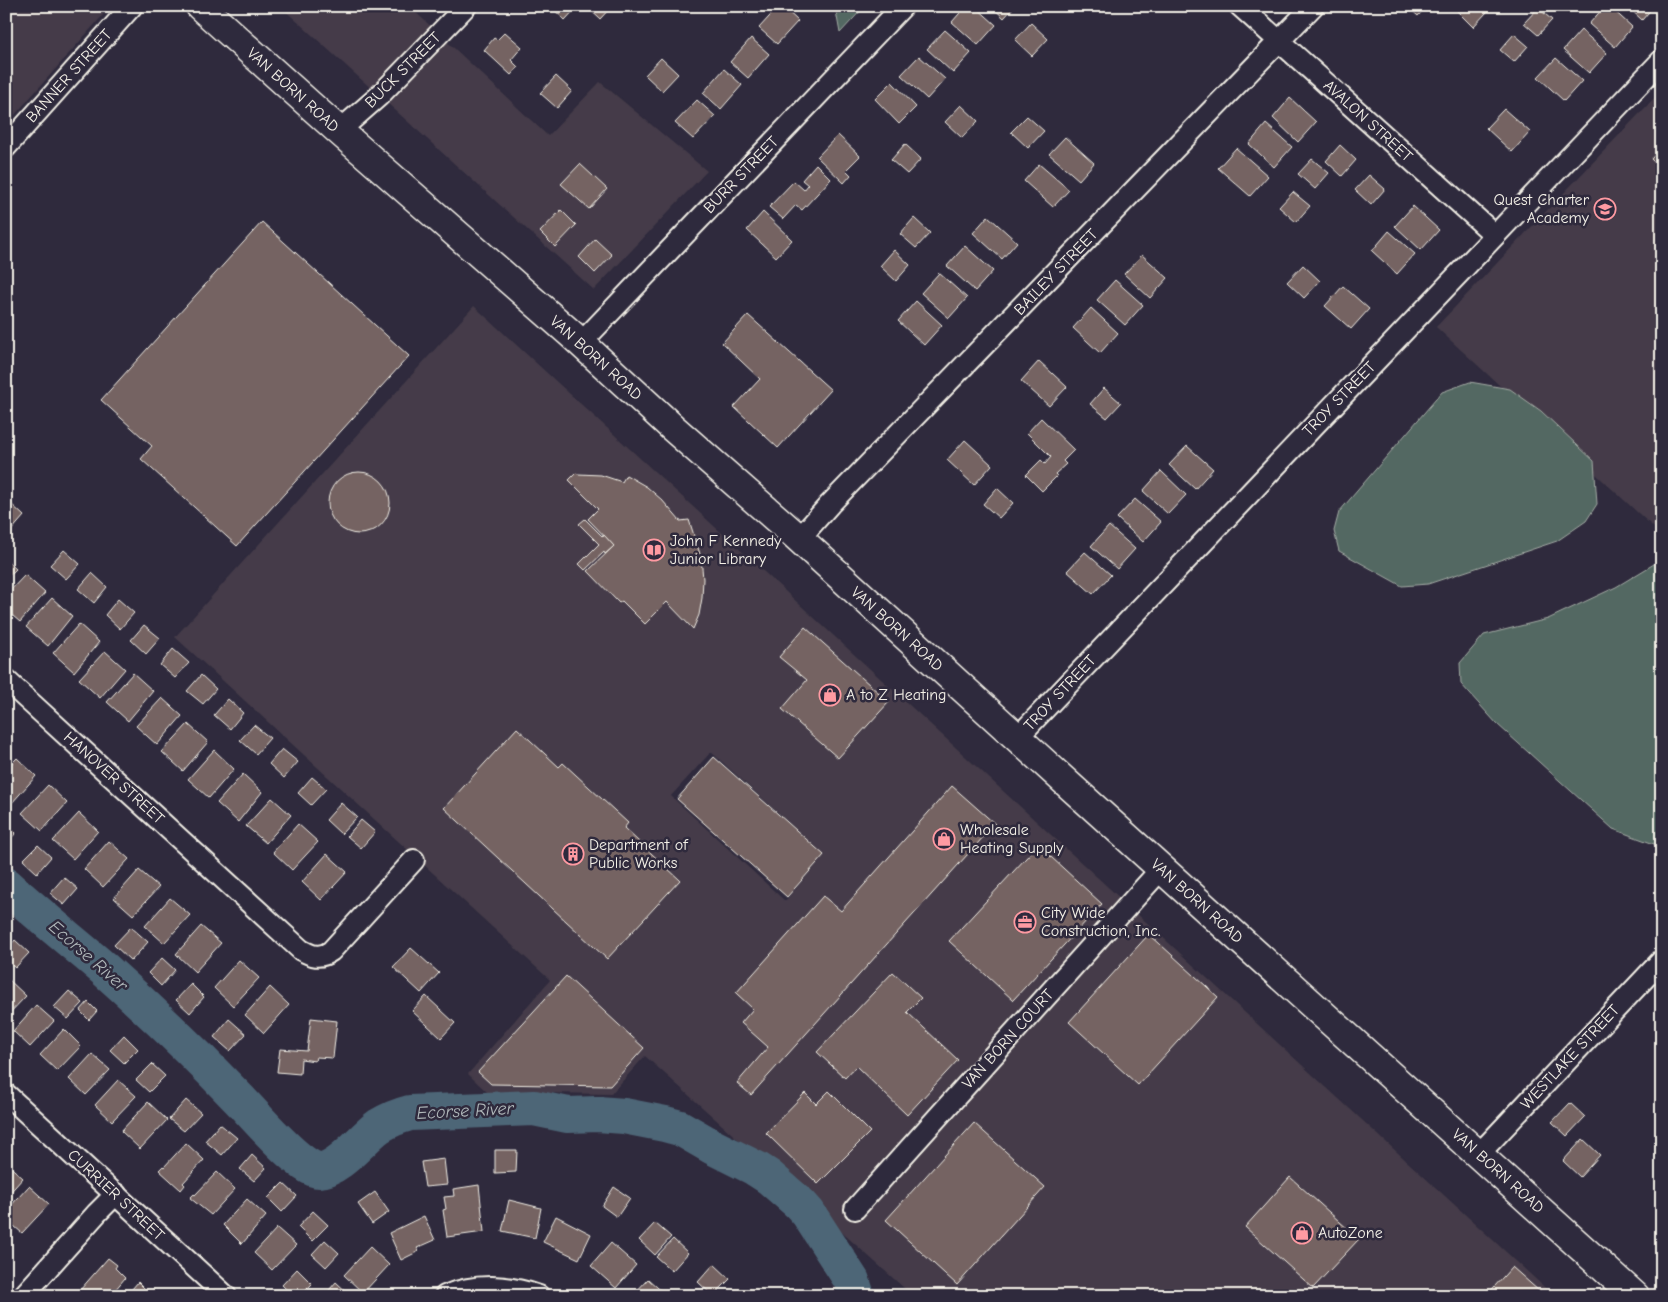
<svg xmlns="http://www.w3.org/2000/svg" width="1668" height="1302" font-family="'Comic Neue',sans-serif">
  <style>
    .built { fill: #443b48; fill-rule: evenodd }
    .green { fill: #536862; stroke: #a4aca5 }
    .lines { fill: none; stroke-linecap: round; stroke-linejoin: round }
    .river { stroke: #4d6677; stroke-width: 36 }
    .building { fill: #756362; stroke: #f4f1e8 }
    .street-casing { stroke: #f4f1e8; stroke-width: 24 }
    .secondary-casing { stroke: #f4f1e8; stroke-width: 31 }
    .street { stroke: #2f2a3d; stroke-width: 20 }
    .secondary { stroke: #2f2a3d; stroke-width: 28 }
    .labels { text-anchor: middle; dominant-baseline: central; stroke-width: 5; stroke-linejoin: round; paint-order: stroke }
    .street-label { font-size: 16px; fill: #f4f1e8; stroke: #2f2a3d }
    .poi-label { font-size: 16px; fill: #f4f1e8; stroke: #2f2a3d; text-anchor: start }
    .water-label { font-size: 18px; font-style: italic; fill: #b1b9bb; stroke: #2f2a3d }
  </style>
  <rect width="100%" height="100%" fill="#2f2a3d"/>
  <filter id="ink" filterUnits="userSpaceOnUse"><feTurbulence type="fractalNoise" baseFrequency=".02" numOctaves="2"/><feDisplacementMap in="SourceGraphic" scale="10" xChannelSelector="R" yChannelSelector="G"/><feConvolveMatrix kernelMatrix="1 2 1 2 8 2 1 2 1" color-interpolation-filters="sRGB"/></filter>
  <g filter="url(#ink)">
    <g class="built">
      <polygon points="6,6 111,6 6,125"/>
      <polygon points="280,6 409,6 548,136 600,82 707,171 594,290"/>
      <polygon points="1662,90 1662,535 1436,327"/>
      <path d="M474,306L1554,1296H913L645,1056L611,1094L487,1092L468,1074L550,980L175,637ZM711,752L824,855L785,901L671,796Z"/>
    </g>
    <g class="green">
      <polygon points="835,6 865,6 840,33"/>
      <polygon points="1470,382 1510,389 1541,411 1594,461 1597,504 1586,521 1557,541 1428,584 1402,586 1339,551 1334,531 1339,512 1442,392"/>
      <polygon points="1662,561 1662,841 1654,844 1613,829 1497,724 1461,684 1460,663 1484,635 1548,619 1616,587 1654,564"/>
    </g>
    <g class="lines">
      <path class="river" d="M6,885C38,915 72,941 104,969C150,1010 195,1053 238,1098C252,1112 301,1170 319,1170C339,1170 362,1138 379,1126C389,1120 398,1116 410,1113L534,1108L568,1115L598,1114L624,1116L665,1124L680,1128L713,1147L755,1168L769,1177L800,1204L808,1213L852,1281L857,1296"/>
    </g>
    <g class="building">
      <polygon points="550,6 578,6 565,20"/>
      <polygon points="586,6 612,6 600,19"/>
      <polygon points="779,6 782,6 798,21 777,44 759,28"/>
      <polygon points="966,6 975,6 996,25 978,45 952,22"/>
      <polygon points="991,6 1015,6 1004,18"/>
      <polygon points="1407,6 1421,6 1424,9 1418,16"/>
      <polygon points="1461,6 1480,6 1487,12 1473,27 1457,11"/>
      <polygon points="1605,6 1609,6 1632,27 1615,47 1589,24"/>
      <polygon points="1627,6 1654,6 1642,20"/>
      <polygon points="1538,8 1552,20 1538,35 1524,23"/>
      <polygon points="1031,23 1048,39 1032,56 1015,40"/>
      <polygon points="945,30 971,53 953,73 927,49"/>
      <polygon points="1581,30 1607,53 1589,73 1563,50"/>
      <polygon points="505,32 522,47 511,60 518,67 511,75 484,50 494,38 497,40"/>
      <polygon points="1514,34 1528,46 1514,62 1500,50"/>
      <polygon points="751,38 769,54 748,78 730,62"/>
      <polygon points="919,56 945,79 927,99 901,75"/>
      <polygon points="661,58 678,74 662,91 645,75"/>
      <polygon points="1556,58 1582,81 1564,101 1538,77"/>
      <polygon points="724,69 742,85 721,109 703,93"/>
      <polygon points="556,76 572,91 557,108 540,93"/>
      <polygon points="892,82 916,107 899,124 875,99"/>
      <polygon points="1290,98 1316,122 1298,142 1273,118"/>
      <polygon points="697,100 715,116 693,139 675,123"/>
      <polygon points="961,105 978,121 962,138 945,122"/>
      <polygon points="1504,109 1530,132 1512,152 1486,128"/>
      <polygon points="1027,116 1044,131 1028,148 1011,132"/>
      <polygon points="1266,124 1292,147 1274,167 1249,144"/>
      <polygon points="838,135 860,156 846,170 851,175 844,183 817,157"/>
      <polygon points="1065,137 1094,163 1079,180 1049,154"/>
      <polygon points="905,144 921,159 907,174 891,160"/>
      <polygon points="1340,145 1356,160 1342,176 1326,161"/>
      <polygon points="1662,147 1662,170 1651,159"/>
      <polygon points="1236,148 1268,176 1250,196 1218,168"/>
      <polygon points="1312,159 1329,173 1315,189 1298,174"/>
      <polygon points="580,164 607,189 589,209 561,184"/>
      <polygon points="816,164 831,179 802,210 796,205 783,219 769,207 794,181 804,190 808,185 802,180"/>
      <polygon points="1039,164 1069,190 1053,207 1024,181"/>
      <polygon points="1369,175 1385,189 1371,205 1355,190"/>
      <polygon points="1293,192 1310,206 1296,222 1279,207"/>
      <polygon points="1413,206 1439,230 1421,250 1395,226"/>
      <polygon points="561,210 576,225 555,247 540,232"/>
      <polygon points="763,212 792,240 776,257 747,230"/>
      <polygon points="988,216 1017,242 1002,259 973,233"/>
      <polygon points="914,218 930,233 916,248 900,234"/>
      <polygon points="262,222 409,356 237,546 141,459 152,446 101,400"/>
      <polygon points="1389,231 1415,254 1397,274 1372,251"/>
      <polygon points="595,239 612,255 595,273 579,257"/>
      <polygon points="965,246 993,271 975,291 947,266"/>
      <polygon points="894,250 910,265 896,281 880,266"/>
      <polygon points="1142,255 1168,278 1150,298 1124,274"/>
      <polygon points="1303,265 1320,281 1304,298 1287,282"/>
      <polygon points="939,273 967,298 949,318 921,293"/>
      <polygon points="1115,280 1143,305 1125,325 1097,300"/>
      <polygon points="1343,286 1369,309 1351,329 1325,306"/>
      <polygon points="916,301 942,325 924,345 898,321"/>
      <polygon points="1091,308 1118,333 1100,353 1073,328"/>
      <polygon points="748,315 831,390 778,448 734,407 760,379 722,343"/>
      <polygon points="1039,361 1067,387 1049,406 1021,381"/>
      <polygon points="1104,388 1121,403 1107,418 1090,404"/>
      <polygon points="1041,418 1074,450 1063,461 1066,464 1055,474 1057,476 1042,491 1026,475 1041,460 1045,464 1051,457 1027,433"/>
      <polygon points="965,440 992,465 974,485 947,460"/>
      <polygon points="1187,446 1213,469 1195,489 1169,465"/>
      <polygon points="1161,471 1186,495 1168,514 1143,491"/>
      <circle cx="359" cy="503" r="31"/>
      <polygon points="576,473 578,474 601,475 622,482 626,475 647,487 662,500 680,521 689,520 701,557 703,579 702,598 699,615 693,629 667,602 645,624 622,601 619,603 588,571 614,546 588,519 598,509 569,480"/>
      <polygon points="997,488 1013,503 999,518 983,504"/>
      <polygon points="1135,499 1161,522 1143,542 1117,518"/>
      <polygon points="9,502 24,516 11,531 6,527 6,505"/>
      <polygon points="585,519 603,537 604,535 614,546 605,554 604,552 585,570 579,564 599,544 579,524"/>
      <polygon points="1109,526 1135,549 1117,569 1091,546"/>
      <polygon points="64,550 80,564 66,579 50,565"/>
      <polygon points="1085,552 1111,575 1093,594 1067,571"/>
      <polygon points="6,560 16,569 6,579"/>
      <polygon points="92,573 107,587 94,603 78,589"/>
      <polygon points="25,575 45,593 20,622 6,610 6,595"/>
      <polygon points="52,598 72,616 48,646 26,627"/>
      <polygon points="118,599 134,613 120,629 105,615"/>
      <polygon points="79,624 99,642 74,672 53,653"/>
      <polygon points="144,625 160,638 146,654 131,640"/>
      <polygon points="805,627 889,702 838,758 782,709 807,680 779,657"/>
      <polygon points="173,649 189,663 175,678 160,665"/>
      <polygon points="105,651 125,669 100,698 79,679"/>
      <polygon points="133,673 153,691 128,721 107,702"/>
      <polygon points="201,675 216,689 203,704 187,691"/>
      <polygon points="162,698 182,716 157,745 136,726"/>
      <polygon points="228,699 243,713 230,729 214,715"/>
      <polygon points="188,724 208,742 183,771 162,752"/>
      <polygon points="254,725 270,738 256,754 240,740"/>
      <polygon points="517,728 559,767 563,763 628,823 624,828 680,880 607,959 444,808"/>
      <polygon points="282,749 298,762 284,778 269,764"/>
      <polygon points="214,750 234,769 209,798 188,779"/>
      <polygon points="714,757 824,855 787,897 677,799"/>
      <polygon points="17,758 36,776 11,804 6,800 6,769"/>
      <polygon points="243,774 262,792 238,822 217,803"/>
      <polygon points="312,777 326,789 311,805 298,793"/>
      <polygon points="48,785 67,803 42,831 22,813"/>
      <polygon points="952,786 995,824 751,1095 737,1083 768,1047 741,1023 753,1009 736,993 823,896 841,911"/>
      <polygon points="272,798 291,815 266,843 246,826"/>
      <polygon points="341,803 357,817 341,834 326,820"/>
      <polygon points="79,813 98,831 73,859 53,841"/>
      <polygon points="361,820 375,832 361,848 347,836"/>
      <polygon points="6,823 16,833 6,844"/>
      <polygon points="298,824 318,842 292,870 273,852"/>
      <polygon points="109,841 129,859 103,887 84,869"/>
      <polygon points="38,845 51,857 37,873 23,860"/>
      <polygon points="1038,845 1102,904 1013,1000 949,941"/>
      <polygon points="327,854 347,872 321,900 302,882"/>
      <polygon points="139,870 159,887 133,915 114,898"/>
      <polygon points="64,877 78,889 64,905 50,893"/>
      <polygon points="170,898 190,915 164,943 145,926"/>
      <polygon points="201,926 221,943 195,972 176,954"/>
      <polygon points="131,927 148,942 131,961 114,945"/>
      <polygon points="1149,934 1218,997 1138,1085 1069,1022"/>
      <polygon points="15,940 29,953 15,968 6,960 6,950"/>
      <polygon points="411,948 439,973 421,993 393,967"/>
      <polygon points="162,958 175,970 161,986 148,973"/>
      <polygon points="239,960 259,978 233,1006 214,988"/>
      <polygon points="893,972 921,998 907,1012 958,1060 907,1115 856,1066 845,1078 817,1052"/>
      <polygon points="566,976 644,1048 610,1086 491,1084 478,1072"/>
      <polygon points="8,979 26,996 6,1017 6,982"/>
      <polygon points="191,984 204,997 190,1013 176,1000"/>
      <polygon points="270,987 289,1005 264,1033 245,1015"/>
      <polygon points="69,991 83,1003 68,1019 54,1007"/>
      <polygon points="426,996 455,1023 441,1038 412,1011"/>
      <polygon points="88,1002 97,1011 89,1020 80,1011"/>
      <polygon points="36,1005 54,1021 30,1047 13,1031"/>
      <polygon points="311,1018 337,1021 333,1058 316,1057 315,1061 301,1059 300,1074 277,1072 280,1049 307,1051"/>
      <polygon points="229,1019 246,1034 230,1051 214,1037"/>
      <polygon points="64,1029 81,1046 57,1071 40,1055"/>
      <polygon points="124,1035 138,1049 124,1063 110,1050"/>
      <polygon points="92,1054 110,1070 86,1095 69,1079"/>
      <polygon points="152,1064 165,1076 149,1092 136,1080"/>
      <polygon points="118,1080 136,1096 112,1121 95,1105"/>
      <polygon points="829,1091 870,1132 818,1184 766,1133 805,1093 816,1104"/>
      <polygon points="186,1100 201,1113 184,1131 169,1119"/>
      <polygon points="148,1102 167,1120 140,1149 121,1131"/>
      <polygon points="1570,1103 1585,1117 1567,1136 1552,1122"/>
      <polygon points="974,1123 1045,1187 957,1285 886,1220"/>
      <polygon points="220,1124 237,1138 222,1155 205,1141"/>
      <polygon points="1583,1139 1600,1155 1580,1177 1563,1161"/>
      <polygon points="186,1143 204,1160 183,1183 185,1185 181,1190 159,1170 163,1166 164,1167"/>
      <polygon points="495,1150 517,1150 516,1172 495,1173"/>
      <polygon points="252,1155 266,1168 254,1181 240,1169"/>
      <polygon points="444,1159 447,1185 425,1187 421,1162"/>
      <polygon points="6,1163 23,1178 6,1197"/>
      <polygon points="217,1172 235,1189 211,1215 190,1198 194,1194 195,1195"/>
      <polygon points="1290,1177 1359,1239 1313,1288 1245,1227"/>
      <polygon points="283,1183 297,1196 282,1212 268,1198"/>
      <polygon points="479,1185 484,1232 447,1237 443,1210 446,1209 444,1197 454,1196 453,1189"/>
      <polygon points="29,1186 49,1204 22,1233 6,1219 6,1211"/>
      <polygon points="614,1187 630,1198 617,1217 602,1206"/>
      <polygon points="375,1192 389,1212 372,1224 358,1204"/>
      <polygon points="247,1199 266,1216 242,1244 223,1225"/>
      <polygon points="509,1200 541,1208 535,1238 502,1231"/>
      <polygon points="313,1211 328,1225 312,1241 298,1227"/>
      <polygon points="424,1216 435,1240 417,1248 419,1251 401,1260 389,1233"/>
      <polygon points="556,1216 591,1234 579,1259 543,1242"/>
      <polygon points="655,1223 671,1237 655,1255 639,1240"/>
      <polygon points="277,1228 296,1245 272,1270 254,1253"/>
      <polygon points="673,1239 688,1253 672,1271 656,1257"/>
      <polygon points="325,1240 339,1253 326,1267 312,1254"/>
      <polygon points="611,1243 636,1265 616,1288 591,1266"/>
      <polygon points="370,1247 389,1265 363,1293 344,1275"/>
      <polygon points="108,1258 117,1265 115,1268 125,1278 110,1296 87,1296 80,1290"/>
      <polygon points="714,1264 730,1279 713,1296 698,1282"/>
      <polygon points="1512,1267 1539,1291 1535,1296 1486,1296"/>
      <polygon points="297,1269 312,1284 300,1296 293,1296 282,1285"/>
      <polygon points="648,1279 667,1296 632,1296"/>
      <polygon points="138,1282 146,1290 144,1293 147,1296 126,1296"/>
      <polygon points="336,1282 351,1296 324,1296"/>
    </g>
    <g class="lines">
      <g class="street-casing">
        <g id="street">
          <polyline points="1240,6 1495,235"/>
          <polyline points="339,131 379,96 466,6"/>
          <polyline points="6,147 132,6"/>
          <polyline points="580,344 903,6"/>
          <polyline points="799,539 830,504 1313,6"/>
          <path d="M6,680L301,950C312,956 320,959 331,951L414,860"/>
          <polyline points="1017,738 1662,60"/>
          <polyline points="6,1094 226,1296"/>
          <polyline points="1479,1154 1662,960"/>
          <polyline points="855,1209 1161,869"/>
          <polyline points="23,1296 97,1213 116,1194"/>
          <path d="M445,1296C475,1283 509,1285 539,1296"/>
        </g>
      </g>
      <g class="secondary-casing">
        <polyline id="secondary" points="200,6 339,131 571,334 673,428 795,535 1070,786 1635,1296"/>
      </g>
      <use href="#street" class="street"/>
      <use href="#secondary" class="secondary"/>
    </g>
  </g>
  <defs>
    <g id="school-ring" transform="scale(1.125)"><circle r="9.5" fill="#2f2a3d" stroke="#ff9aa2" stroke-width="1.5"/><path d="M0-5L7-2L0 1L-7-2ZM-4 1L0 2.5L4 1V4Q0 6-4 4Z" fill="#ff9aa2"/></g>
    <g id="library-ring" transform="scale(1.125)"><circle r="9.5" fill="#2f2a3d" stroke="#ff9aa2" stroke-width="1.5"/><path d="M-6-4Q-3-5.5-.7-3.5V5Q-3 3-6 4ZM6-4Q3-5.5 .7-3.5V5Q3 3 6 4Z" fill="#ff9aa2"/></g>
    <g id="shop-ring" transform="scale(1.125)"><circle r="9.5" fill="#2f2a3d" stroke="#ff9aa2" stroke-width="1.5"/><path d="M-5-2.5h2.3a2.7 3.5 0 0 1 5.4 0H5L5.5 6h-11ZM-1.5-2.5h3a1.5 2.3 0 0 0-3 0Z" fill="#ff9aa2"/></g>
    <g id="building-ring" transform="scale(1.125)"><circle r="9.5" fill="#2f2a3d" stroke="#ff9aa2" stroke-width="1.5"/><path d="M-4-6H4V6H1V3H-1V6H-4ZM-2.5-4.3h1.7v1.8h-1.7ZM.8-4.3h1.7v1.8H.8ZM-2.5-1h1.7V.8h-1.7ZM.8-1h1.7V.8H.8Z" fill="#ff9aa2"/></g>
    <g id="office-ring" transform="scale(1.125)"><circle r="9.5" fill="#2f2a3d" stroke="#ff9aa2" stroke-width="1.5"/><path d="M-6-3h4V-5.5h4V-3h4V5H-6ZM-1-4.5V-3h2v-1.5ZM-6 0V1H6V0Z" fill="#ff9aa2"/></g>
  </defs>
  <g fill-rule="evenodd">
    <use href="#school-ring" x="1605" y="209"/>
    <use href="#library-ring" x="654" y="550"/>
    <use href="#shop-ring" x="830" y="695"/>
    <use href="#shop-ring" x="944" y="839"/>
    <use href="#building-ring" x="573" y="854"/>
    <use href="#office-ring" x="1025" y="922"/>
    <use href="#shop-ring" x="1302" y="1233"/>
  </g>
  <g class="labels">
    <g class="street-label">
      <text transform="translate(403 70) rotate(-45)">BUCK STREET</text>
      <text transform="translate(69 76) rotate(-48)">BANNER STREET</text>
      <text transform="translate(293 90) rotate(42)">VAN BORN ROAD</text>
      <text transform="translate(1368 121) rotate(42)">AVALON STREET</text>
      <text transform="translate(741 175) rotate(-46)">BURR STREET</text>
      <text transform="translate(1056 272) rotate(-46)">BAILEY STREET</text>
      <text transform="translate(596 358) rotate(42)">VAN BORN ROAD</text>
      <text transform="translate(1339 399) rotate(-46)">TROY STREET</text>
      <text transform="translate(897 629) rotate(42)">VAN BORN ROAD</text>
      <text transform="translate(1060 693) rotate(-47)">TROY STREET</text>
      <text transform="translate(114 778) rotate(42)">HANOVER STREET</text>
      <text transform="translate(1197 901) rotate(42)">VAN BORN ROAD</text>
      <text transform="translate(1008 1039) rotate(-48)">VAN BORN COURT</text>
      <text transform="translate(1570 1057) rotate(-47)">WESTLAKE STREET</text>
      <text transform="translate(1498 1171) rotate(42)">VAN BORN ROAD</text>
      <text transform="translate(116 1195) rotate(43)">CURRIER STREET</text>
    </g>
    <g class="poi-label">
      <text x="1589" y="200" text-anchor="end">Quest Charter<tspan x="1589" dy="18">Academy</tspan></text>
      <text x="670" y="541">John F Kennedy<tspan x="670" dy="18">Junior Library</tspan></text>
      <text x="846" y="695">A to Z Heating</text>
      <text x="960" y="830">Wholesale<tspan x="960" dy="18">Heating Supply</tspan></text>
      <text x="589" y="845">Department of<tspan x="589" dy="18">Public Works</tspan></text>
      <text x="1041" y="913">City Wide<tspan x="1041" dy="18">Construction, Inc.</tspan></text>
      <text x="1318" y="1233">AutoZone</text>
    </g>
    <g class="water-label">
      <text transform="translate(88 956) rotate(41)">Ecorse River</text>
      <text transform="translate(465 1111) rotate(-3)">Ecorse River</text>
    </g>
  </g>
  <rect width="1668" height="1302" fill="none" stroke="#2f2a3d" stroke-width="25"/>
  <rect x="12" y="12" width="1643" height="1277" fill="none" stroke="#f4f1e8" stroke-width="2" filter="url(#ink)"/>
</svg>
